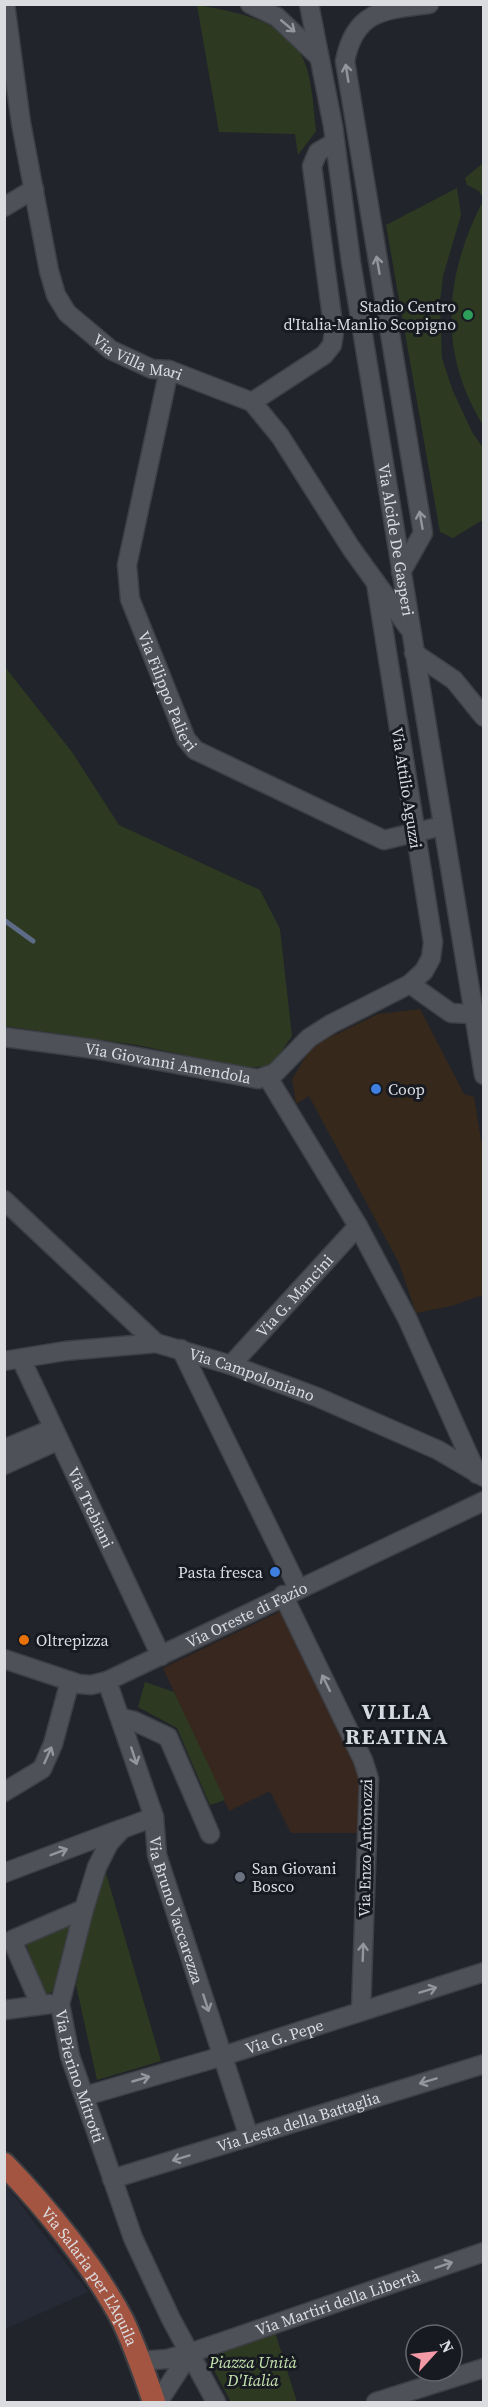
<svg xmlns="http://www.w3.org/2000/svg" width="488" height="2407" font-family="'Source Serif 4',serif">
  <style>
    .commercial { fill: #36281b }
    .built { fill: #252a36 }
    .education { fill: #38271e }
    .green { fill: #2d3a21 }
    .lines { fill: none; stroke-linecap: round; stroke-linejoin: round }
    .stream { stroke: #5d6b87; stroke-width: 5 }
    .minor-casing { stroke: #3d3f44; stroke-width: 21 }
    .major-casing { stroke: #3d3f44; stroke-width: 26 }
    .minor { stroke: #4e5158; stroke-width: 18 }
    .major { stroke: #a45541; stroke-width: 22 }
    .oneway { stroke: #94969c }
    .leisure-dot { fill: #2e9e5b; stroke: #181a21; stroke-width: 2 }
    .shop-dot { fill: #3f7fe0; stroke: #181a21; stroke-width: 2 }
    .food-dot { fill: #e8710a; stroke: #181a21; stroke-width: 2 }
    .worship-dot { fill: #6b7280; stroke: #181a21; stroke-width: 2 }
    .labels { text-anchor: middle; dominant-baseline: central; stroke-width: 6; stroke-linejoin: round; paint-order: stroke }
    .poi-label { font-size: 16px; fill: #dadce0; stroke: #181a21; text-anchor: start }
    .street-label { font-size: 16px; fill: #dadce0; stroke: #181a21 }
    .park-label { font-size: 16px; font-style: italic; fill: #c7e5b0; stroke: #181a21 }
    .district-label { font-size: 22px; font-weight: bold; letter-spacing: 1.5px; fill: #d5d9e2; stroke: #181a21 }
  </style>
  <rect width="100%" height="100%" fill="#21242a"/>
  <polygon class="commercial" points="420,1009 464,1094 474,1097 483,1152 483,1295 451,1306 416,1313 399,1263 309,1096 296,1104 292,1079 312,1046 378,1014"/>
  <polygon class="built" points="5,2184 88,2292 5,2329 4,2329"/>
  <polygon class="education" points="281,1611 360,1769 359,1833 291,1833 270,1791 229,1811 163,1668"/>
  <g class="green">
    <path d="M197,5C235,12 288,20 304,61C313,82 313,108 316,131L298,155L295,134L219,132Z"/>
    <polygon points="483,163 483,162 483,198 479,191 467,185 465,178"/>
    <polygon points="457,188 461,215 443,276 440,302 442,358 452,389 472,432 483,448 484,519 453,538 440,532 386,225"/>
    <path d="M483,201V425C437,351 445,274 483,201Z"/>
    <polygon points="5,667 72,752 119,825 260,890 280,929 292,1036 275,1061 265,1066 247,1068 137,1045 5,1026"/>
    <polygon points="145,1682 174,1692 225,1800 210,1805 177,1728 138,1707"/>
    <polygon points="105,1870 161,2061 97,2080 76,1985 100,1878"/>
    <polygon points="72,1922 54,1991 45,1995 25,1941"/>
    <polygon points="275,2332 297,2402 231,2402 206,2355"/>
  </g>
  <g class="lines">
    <polyline class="stream" points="4,920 33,941"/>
    <g class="minor-casing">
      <g id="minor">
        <path id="s1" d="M5,4L21,123L49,271L56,295L67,313L111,350L152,369L169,370L252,402L280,436L351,548L408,627"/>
        <polyline points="250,4 277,17 319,57"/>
        <path id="s2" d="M309,4L333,126L351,262L484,1075"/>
        <polyline points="4,207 34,189"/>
        <path id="s3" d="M169,370L127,565L130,599L186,739L195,750L384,840L442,826"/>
        <polyline points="252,402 324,355 332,345 334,332 312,166 318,152 335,142"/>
        <path d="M401,572L423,533L345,61C355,10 384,10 429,4"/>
        <polyline points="414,653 454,680 484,717"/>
        <polyline points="410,984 451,1013 472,1014"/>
        <path id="s4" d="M4,1037L94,1049L258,1079L275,1073L309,1038L331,1024L410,984L424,971L431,958L433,942L376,583"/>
        <polyline points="267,1076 358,1226 407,1318 477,1474"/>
        <polyline points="4,1200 156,1343"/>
        <polyline points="181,1349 298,1588"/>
        <path id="s5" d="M21,1359L161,1656"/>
        <path id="s6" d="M4,1361L65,1351L156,1343L231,1365L317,1397L438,1450L484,1477"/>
        <path id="s7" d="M231,1365L358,1226"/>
        <polyline points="4,1449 52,1429"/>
        <polyline points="4,1465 57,1441"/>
        <polyline points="283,1595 363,1760 369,1779 361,2011"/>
        <path id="s8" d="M4,1659L79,1684L91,1685L107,1681L484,1501"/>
        <path id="s9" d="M107,1681L154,1817L157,1855L249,2137"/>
        <polyline points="122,1718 134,1721 168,1737 210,1834"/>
        <polyline points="4,1792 42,1769 53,1744 70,1681"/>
        <path id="s10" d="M154,1817L122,1829L109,1843L97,1867L84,1909L60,2004L70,2056L133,2238L171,2319L216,2402"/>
        <polyline points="4,1873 121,1829"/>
        <polyline points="40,2004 12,1940 84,1909"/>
        <polyline points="4,2010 50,2004"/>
        <path id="s11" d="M85,2096L223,2056L484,1972"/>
        <path id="s12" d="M112,2179L484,2064"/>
        <path id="s13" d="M190,2353L484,2252"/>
        <polyline points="140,2361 167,2359 190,2353 158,2402"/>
        <polyline points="376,2402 484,2368"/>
      </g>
    </g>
    <g class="major-casing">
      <g id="major">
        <path id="s14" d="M4,2164C45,2206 96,2269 123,2321C135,2347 145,2375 154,2402"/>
      </g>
    </g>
    <use href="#minor" class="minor"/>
    <use href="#major" class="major"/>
  </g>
  <defs><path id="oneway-shaft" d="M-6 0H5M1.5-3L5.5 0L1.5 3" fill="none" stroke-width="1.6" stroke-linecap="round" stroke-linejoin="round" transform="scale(1.5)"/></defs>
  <g class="oneway">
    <use href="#oneway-shaft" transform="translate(288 26) rotate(40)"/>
    <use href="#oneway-shaft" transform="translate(347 73) rotate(-99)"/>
    <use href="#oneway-shaft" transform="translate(378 265) rotate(-100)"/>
    <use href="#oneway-shaft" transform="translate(421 520) rotate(-100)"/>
    <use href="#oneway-shaft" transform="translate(326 1683) rotate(-116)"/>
    <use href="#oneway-shaft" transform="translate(48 1755) rotate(-66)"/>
    <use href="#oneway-shaft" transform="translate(134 1756) rotate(72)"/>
    <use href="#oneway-shaft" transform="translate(59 1852) rotate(-21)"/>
    <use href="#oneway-shaft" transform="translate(363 1952) rotate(-88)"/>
    <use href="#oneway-shaft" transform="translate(428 1990) rotate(-17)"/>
    <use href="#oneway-shaft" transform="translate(206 2003) rotate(72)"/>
    <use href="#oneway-shaft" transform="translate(141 2079) rotate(-16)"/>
    <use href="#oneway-shaft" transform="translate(428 2081) rotate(163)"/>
    <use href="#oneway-shaft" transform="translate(181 2158) rotate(163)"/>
    <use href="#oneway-shaft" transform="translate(444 2265) rotate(-19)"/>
  </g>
  <circle class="leisure-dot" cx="468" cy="315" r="6"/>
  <g class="shop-dot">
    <circle cx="376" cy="1089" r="6"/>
    <circle cx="275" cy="1572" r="6"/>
  </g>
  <circle class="food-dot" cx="24" cy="1640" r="6"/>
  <circle class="worship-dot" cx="240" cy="1877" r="6"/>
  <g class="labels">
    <g class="poi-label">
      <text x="456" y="306" text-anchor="end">Stadio Centro<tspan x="456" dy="18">d'Italia-Manlio Scopigno</tspan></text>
      <text x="388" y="1089">Coop</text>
      <text x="263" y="1572" text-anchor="end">Pasta fresca</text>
      <text x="36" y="1640">Oltrepizza</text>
      <text x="252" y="1868">San Giovani<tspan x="252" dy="18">Bosco</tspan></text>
    </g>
    <g class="street-label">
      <text stroke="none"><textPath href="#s1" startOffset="402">Via Villa Mari</textPath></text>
      <text stroke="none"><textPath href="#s2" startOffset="543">Via Alcide De Gasperi</textPath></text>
      <text stroke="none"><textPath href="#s3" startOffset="333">Via Filippo Palieri</textPath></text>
      <text transform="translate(407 788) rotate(81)">Via Attilio Aguzzi</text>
      <text stroke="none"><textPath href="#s4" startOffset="166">Via Giovanni Amendola</textPath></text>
      <text stroke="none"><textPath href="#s7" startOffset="94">Via G. Mancini</textPath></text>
      <text stroke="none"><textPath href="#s6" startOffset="254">Via Campoloniano</textPath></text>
      <text stroke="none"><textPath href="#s5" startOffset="164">Via Trebiani</textPath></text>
      <text stroke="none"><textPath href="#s8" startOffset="262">Via Oreste di Fazio</textPath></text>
      <text transform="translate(365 1848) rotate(-89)">Via Enzo Antonozzi</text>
      <text stroke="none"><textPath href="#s9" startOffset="240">Via Bruno Vaccarezza</textPath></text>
      <text stroke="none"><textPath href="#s11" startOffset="208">Via G. Pepe</textPath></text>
      <text stroke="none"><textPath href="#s10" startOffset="297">Via Pierino Mitrotti</textPath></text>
      <text stroke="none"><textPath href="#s12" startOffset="195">Via Lesta della Battaglia</textPath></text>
      <text stroke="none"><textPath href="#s14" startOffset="142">Via Salaria per L'Aquila</textPath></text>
      <text stroke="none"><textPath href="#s13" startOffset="156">Via Martiri della Libertà</textPath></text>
    </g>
    <g class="park-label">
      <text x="253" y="2362">Piazza Unità<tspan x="253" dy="18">D'Italia</tspan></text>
    </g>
    <g class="district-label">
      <text x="397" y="1711">VILLA<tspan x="397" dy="25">REATINA</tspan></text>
    </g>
  </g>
  <rect width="488" height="2407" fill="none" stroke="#dadce0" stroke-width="12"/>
  <g transform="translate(434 2353) rotate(63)"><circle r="28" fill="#181a21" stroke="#66686d" stroke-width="1.5"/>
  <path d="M0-4.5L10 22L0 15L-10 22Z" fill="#f49aa6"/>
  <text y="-9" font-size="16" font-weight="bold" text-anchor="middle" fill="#dadce0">N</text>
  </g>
</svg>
